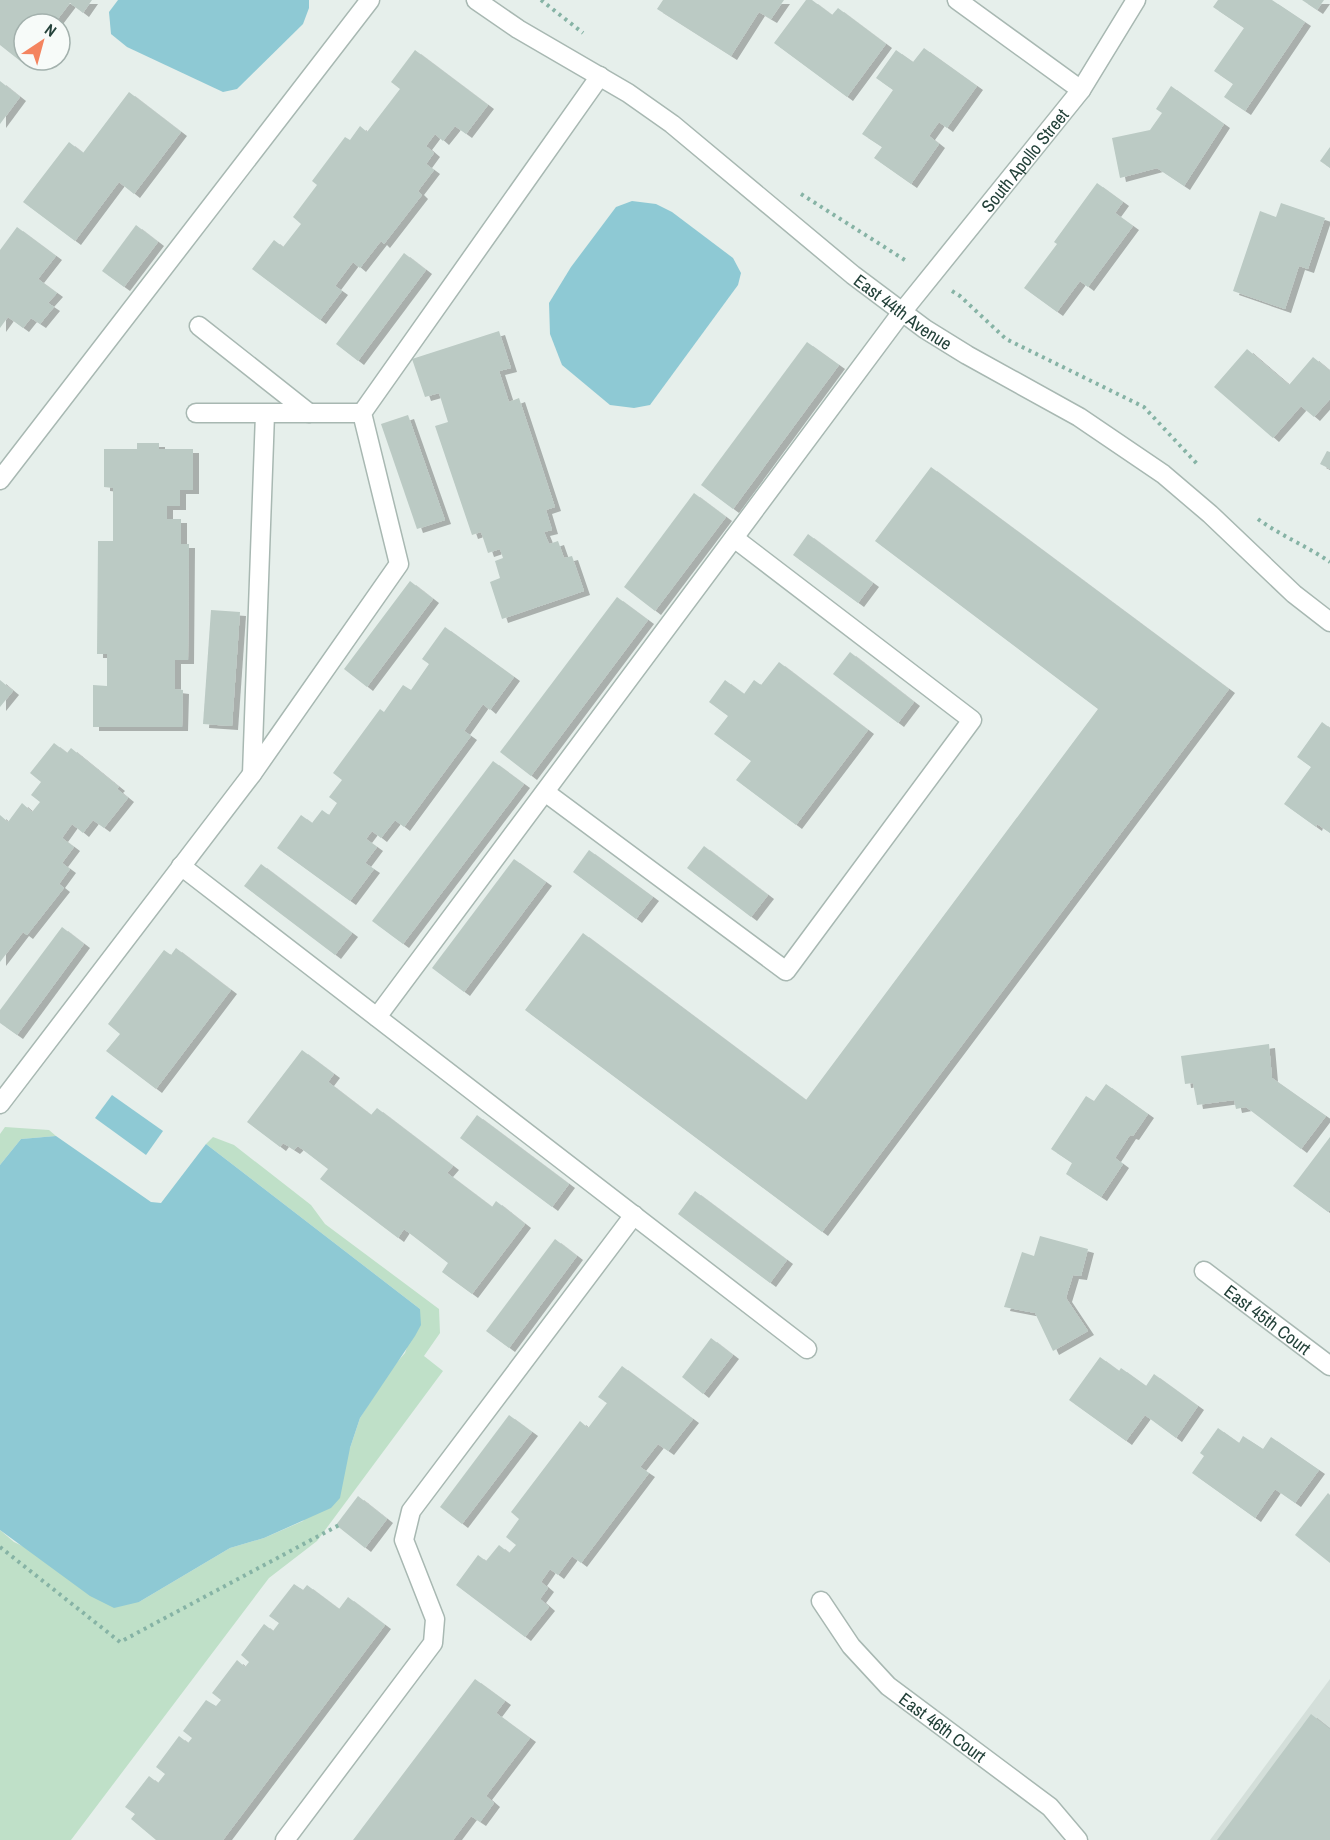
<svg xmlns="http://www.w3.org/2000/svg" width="1330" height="1840" font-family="'Archivo Narrow',sans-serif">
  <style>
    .built { fill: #d4dfda }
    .green { fill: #bfe0c8 }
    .water { fill: #8ec9d4 }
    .building { fill: #bbcac4; filter: url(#shadow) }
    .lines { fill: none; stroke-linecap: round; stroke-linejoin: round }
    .minor-casing { stroke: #a8b8b2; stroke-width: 21 }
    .path { stroke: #86b3a5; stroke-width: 4; stroke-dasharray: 3 4.5; stroke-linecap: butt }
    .minor { stroke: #fff; stroke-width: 18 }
    .labels { text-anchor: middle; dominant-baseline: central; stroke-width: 6; stroke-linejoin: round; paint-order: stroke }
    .street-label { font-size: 18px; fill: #24423a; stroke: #f7fbf9 }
  </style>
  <defs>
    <filter id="shadow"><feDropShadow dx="6" dy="4" stdDeviation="0" flood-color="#0004"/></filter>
  </defs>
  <rect width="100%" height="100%" fill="#e6efeb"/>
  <polygon class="built" points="1330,1679 1330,1840 1210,1840"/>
  <g class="green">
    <polygon points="5,1127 49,1130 56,1136 21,1139 0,1165 0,1134"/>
    <polygon points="213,1137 234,1145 311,1205 325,1224 439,1309 440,1333 424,1356 443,1371 317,1541 269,1578 71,1840 0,1840 0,1530 14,1542 139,1602 230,1548 264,1538 303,1521 350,1448 360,1418 391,1369 405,1353 420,1309 206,1144"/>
  </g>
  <g class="water">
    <polygon points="118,0 309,0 309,8 303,24 237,89 223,92 127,47 111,34 109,12"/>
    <polygon points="632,201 656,204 672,212 733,258 741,273 738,285 650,405 634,408 610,405 562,365 550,334 549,303 571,267 616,207"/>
    <polygon points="112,1095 163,1131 146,1155 95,1118"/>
    <polygon points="56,1136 151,1202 161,1203 206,1144 420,1309 421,1325 415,1336 360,1418 350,1448 340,1498 331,1508 264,1538 230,1548 139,1602 114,1608 90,1596 0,1530 0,1165 21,1139"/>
  </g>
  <g class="building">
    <polygon points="0,0 92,0 83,13 70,3 54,24 24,24 24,60 27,60 24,64 0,45"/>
    <polygon points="663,0 784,0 771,19 759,12 731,56 657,9"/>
    <polygon points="806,0 812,0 832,15 838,8 886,44 847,97 774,43"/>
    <polygon points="1218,0 1272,0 1305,22 1245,111 1224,97 1233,84 1214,71 1244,28 1213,7"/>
    <polygon points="1302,0 1324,0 1317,10"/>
    <polygon points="924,48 977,86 947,128 939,122 929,136 939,144 911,184 874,158 882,147 862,134 893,90 876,78 896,50 913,62"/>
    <polygon points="415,50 488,105 466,134 455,126 443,141 435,134 426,146 434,153 426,164 434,170 418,191 422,195 384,244 381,241 360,268 353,262 335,286 342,291 320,320 252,269 274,240 283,247 301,224 293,217 317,185 312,181 345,137 350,140 360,126 367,132 400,89 391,82"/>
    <polygon points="0,81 20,97 0,124"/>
    <polygon points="1171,86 1224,124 1184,186 1157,168 1120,178 1112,138 1150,130 1162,113 1156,109"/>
    <polygon points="129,92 181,132 134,194 119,182 75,241 23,202 69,142 83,153"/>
    <polygon points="1330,147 1330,168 1320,161"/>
    <polygon points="1097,183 1123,202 1115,213 1133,226 1088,287 1080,281 1057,312 1024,288 1057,244 1054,242"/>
    <polygon points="1281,203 1325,218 1308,269 1299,266 1285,309 1233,291 1260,211 1276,217"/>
    <polygon points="136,225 158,242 124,287 102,271"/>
    <polygon points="17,227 56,256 38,279 57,293 48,303 54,307 40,324 31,318 23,328 8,317 0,328 0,250"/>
    <polygon points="404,253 426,270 358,361 336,344"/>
    <polygon points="499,331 511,368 499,371 509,402 519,398 555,507 546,510 552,530 544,532 549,544 558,541 564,558 572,556 584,591 502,619 490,582 500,578 495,561 503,558 500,549 488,553 481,532 472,535 435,426 448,422 439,393 425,397 412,359"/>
    <polygon points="807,342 839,365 733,509 701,485"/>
    <polygon points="1247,349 1289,385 1313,357 1330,371 1330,399 1314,417 1301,406 1273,438 1214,387"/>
    <polygon points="408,415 445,520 417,529 381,424"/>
    <polygon points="137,443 159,443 159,449 193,449 193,490 180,490 180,506 167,506 167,519 181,519 181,544 189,544 188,660 175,660 175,689 183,690 182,727 93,727 93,685 107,686 107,654 97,654 98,541 113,541 113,488 104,487 104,449 137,449"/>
    <polygon points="1327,451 1330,452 1330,469 1320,464"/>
    <polygon points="931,467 1229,689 822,1232 525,1010 583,933 806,1100 1098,709 875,541"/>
    <polygon points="694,493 726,517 655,611 624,587"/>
    <polygon points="808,534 873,583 858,603 793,555"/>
    <polygon points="410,581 433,599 367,687 344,669"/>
    <polygon points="617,597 648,620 531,776 500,752"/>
    <polygon points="211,610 240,612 232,726 203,724"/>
    <polygon points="445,627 514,677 490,710 483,704 464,731 471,736 404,827 395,820 381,838 372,831 366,839 377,847 365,863 374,869 350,901 277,848 301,815 312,823 322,810 329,815 337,803 329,797 342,780 333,773 380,709 384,712 403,685 411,690 429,664 422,659"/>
    <polygon points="850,652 914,702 898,723 833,674"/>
    <polygon points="779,662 868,730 796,825 736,780 751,761 714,734 728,716 709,702 725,680 744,694 754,680 761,685"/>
    <polygon points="0,680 13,691 0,707"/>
    <polygon points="1322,722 1330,728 1330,833 1317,824 1316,827 1284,804 1311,767 1297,757"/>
    <polygon points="54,743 67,753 71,748 119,787 117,789 128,798 104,828 93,820 83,833 72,824 62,838 74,847 62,863 70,869 59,884 64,888 27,935 23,932 0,962 0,815 8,822 22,803 32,812 40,802 31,795 41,782 30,773"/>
    <polygon points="493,761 524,784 403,944 372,921"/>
    <polygon points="704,846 768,895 751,917 687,868"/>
    <polygon points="589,850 653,897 636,919 573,872"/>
    <polygon points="514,859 546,882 464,992 432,968"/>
    <polygon points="261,864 352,933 335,955 244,886"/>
    <polygon points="62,927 84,944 17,1035 0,1023 0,1010"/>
    <polygon points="176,948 231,990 156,1089 106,1051 120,1034 108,1024 164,950 171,955"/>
    <polygon points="1269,1044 1272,1078 1326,1116 1301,1149 1246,1107 1236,1109 1234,1100 1197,1105 1193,1083 1185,1084 1181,1056"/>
    <polygon points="302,1050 334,1074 328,1082 371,1115 377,1108 453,1166 447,1173 492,1207 496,1201 525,1224 472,1294 442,1272 448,1263 404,1229 398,1238 320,1179 328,1169 298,1146 294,1150 283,1143 280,1147 247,1122"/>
    <polygon points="1106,1084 1148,1114 1133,1136 1130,1135 1115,1158 1123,1164 1101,1197 1066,1174 1072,1163 1051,1149 1086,1096 1094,1101"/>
    <polygon points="477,1115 569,1184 552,1207 460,1138"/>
    <polygon points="1330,1137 1330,1210 1328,1212 1293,1186"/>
    <polygon points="695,1191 787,1260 770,1283 678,1214"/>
    <polygon points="1040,1236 1088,1249 1081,1276 1073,1275 1066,1298 1088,1331 1053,1351 1035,1313 1004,1307 1022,1252 1034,1256"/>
    <polygon points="555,1239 577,1256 509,1348 486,1331"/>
    <polygon points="711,1338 733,1355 703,1394 682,1377"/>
    <polygon points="1100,1357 1119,1371 1121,1368 1146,1386 1154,1374 1198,1406 1176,1438 1145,1415 1126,1441 1069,1400"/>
    <polygon points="622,1366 693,1419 668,1451 658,1444 640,1467 649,1473 581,1563 572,1556 558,1575 550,1569 541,1582 548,1588 540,1599 549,1607 525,1637 456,1585 478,1555 486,1561 499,1545 509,1553 516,1545 506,1537 519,1519 511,1512 580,1421 588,1428 607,1403 598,1397"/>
    <polygon points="509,1415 532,1432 462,1524 440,1507"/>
    <polygon points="1218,1428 1239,1443 1243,1436 1263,1449 1271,1437 1319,1470 1295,1503 1275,1489 1255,1518 1192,1473 1204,1456 1200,1453"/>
    <polygon points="1328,1493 1330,1495 1330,1563 1295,1535"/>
    <polygon points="358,1496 387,1519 365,1548 336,1525"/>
    <polygon points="294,1584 303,1590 307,1585 339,1609 348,1597 385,1625 223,1840 156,1840 131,1819 135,1814 125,1807 149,1776 158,1783 165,1774 156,1767 179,1736 188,1743 192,1738 183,1731 206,1700 216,1706 221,1700 212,1693 237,1660 245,1667 249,1662 241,1655 264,1624 273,1631 279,1623 269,1616"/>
    <polygon points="475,1679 505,1701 496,1713 530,1738 486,1796 494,1803 480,1822 471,1816 453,1840 353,1840"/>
    <polygon points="1311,1714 1330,1729 1330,1840 1217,1840"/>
  </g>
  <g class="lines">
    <g class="minor-casing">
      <g id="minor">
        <path id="s1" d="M476,0L518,29L628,93L672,124L853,275L925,329L967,355L1079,417L1163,474L1210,514L1294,594L1330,622"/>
        <polyline points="957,0 1081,90"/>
        <polyline points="199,326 309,413"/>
        <polyline points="196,413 362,413"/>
        <polyline points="0,480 370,0"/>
        <polyline points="252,774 265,414"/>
        <polyline points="545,792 786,971 972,720 734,538"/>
        <polyline points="181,866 807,1349"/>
        <path id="s2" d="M377,1017L902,312L1081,90L1136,0"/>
        <polyline points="0,1104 252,774 399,564 362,413 600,76"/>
        <path id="s3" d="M1204,1271L1330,1366"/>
        <path id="s4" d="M821,1601L851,1646L888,1686L1050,1807L1078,1840"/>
        <polyline points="285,1840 433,1643 435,1619 404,1540 411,1511 634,1215"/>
      </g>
    </g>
    <g class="path">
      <polyline points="541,0 583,33"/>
      <polyline points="801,194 908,262"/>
      <polyline points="952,291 960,296 1006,339 1144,407 1199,466"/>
      <path d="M1258,519C1281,536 1307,546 1330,562"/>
      <polyline points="0,1547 120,1642 341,1524"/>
    </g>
    <use href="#minor" class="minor"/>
  </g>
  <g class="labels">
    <g class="street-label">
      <text stroke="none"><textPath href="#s2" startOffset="1074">South Apollo Street</textPath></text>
      <text stroke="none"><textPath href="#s1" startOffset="530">East 44th Avenue</textPath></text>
      <text stroke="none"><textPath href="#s3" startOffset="80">East 45th Court</textPath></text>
      <text stroke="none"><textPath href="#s4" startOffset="177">East 46th Court</textPath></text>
    </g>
  </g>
  <g transform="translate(42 42) rotate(36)"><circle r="28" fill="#f7fbf9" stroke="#a3b1ad" stroke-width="1.5"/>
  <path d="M0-4.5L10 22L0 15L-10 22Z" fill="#f4845f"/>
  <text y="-9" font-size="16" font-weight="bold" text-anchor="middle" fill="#24423a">N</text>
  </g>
</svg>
